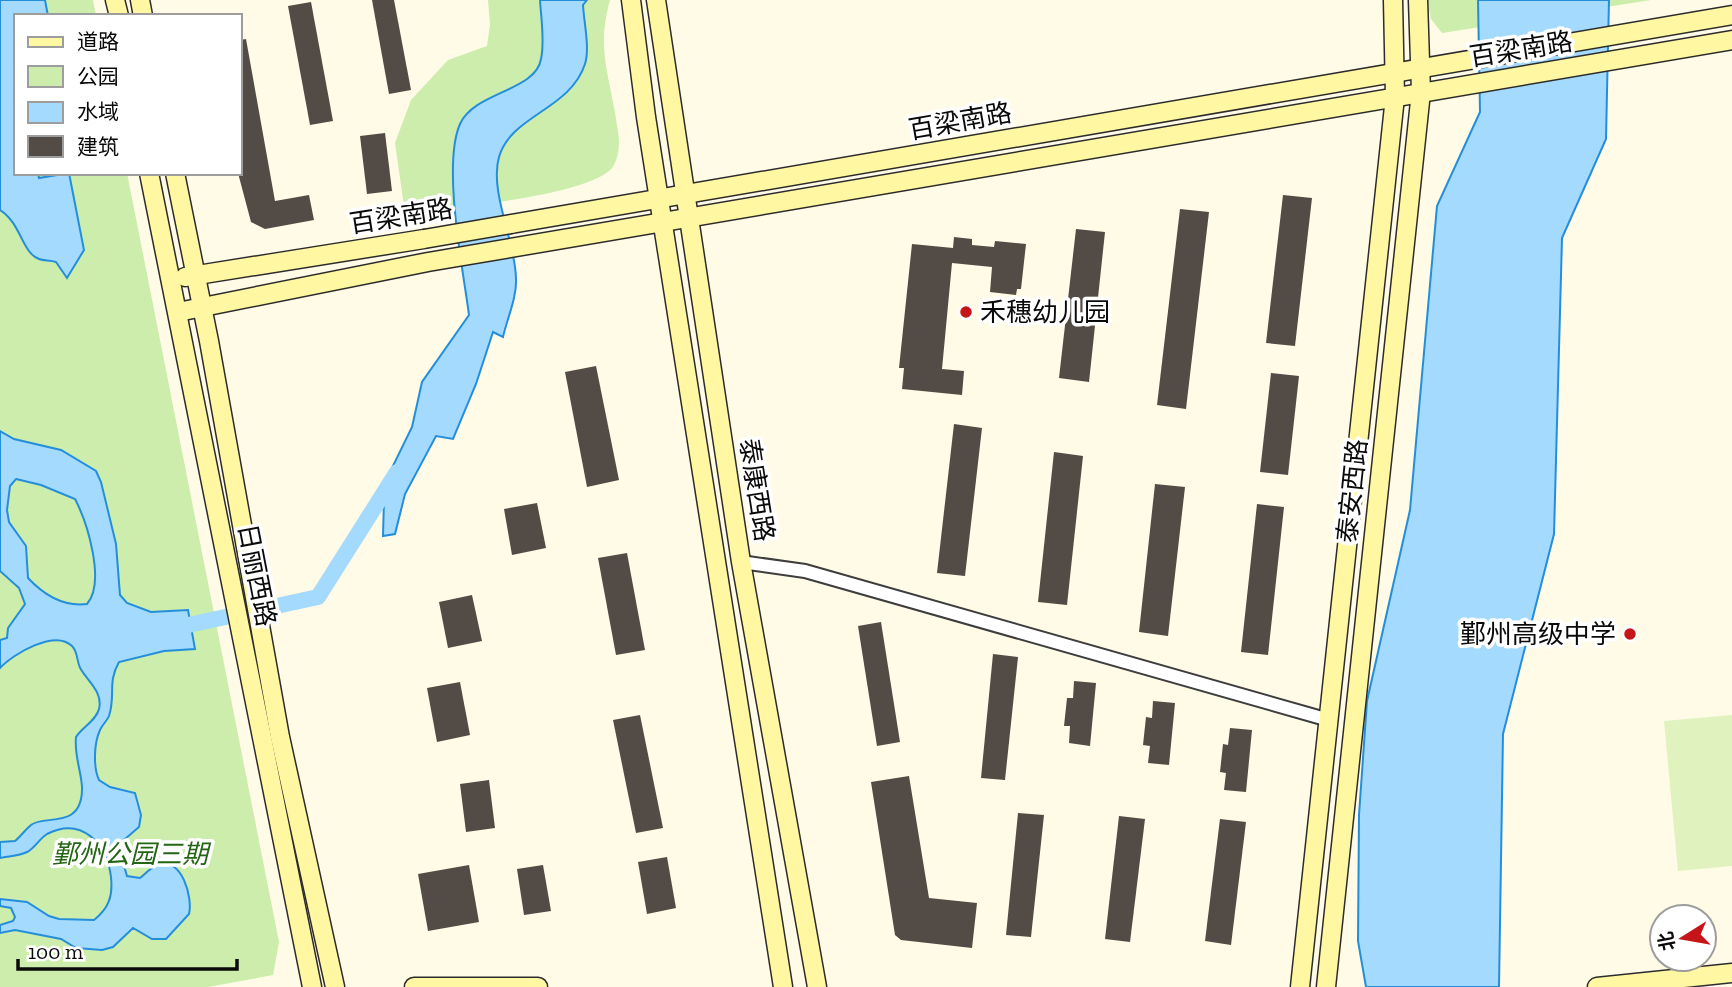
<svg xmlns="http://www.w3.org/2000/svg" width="1732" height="987" font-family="'Zilla Slab','Noto Sans SC',serif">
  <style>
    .green { fill: #ccedac }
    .pitch { fill: #e0f3bf }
    .water { fill: #a4dafd; stroke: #248edb; stroke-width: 2; fill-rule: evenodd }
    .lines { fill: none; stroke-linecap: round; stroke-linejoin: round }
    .canal { stroke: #a4dafd; stroke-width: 16 }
    .building { fill: #534b45 }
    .street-casing { stroke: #3d3d3d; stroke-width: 16 }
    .secondary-casing { stroke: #2c2c2c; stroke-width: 21 }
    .street { stroke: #fff; stroke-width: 12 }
    .secondary { stroke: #fff7a1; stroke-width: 18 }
    .secondary-bridge-casing { stroke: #2c2c2c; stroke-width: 21; stroke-linecap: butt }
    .secondary-bridge { stroke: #fff7a1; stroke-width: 18 }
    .poi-dot { fill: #c61519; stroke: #fff; stroke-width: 2.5 }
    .labels { text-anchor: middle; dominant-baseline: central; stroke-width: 7; stroke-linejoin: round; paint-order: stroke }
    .street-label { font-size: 26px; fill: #0a0a0a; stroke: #fff }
    .poi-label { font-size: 26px; fill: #0a0a0a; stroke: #fff; text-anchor: start }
    .park-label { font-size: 26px; font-style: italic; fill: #246615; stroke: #fff }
  </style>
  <rect width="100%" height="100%" fill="#fffbe6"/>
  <g class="green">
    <polygon points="0,0 93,0 96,16 16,16 16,173 127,173 279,942 273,975 208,987 0,987"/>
    <path d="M488,0H610C595,52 612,81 618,132C620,143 619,158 612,168C589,196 444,209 405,213L395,143L411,100L448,60L487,46L490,25Z"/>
    <polygon points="1427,0 1651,0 1442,33 1431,19"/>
  </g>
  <polygon class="pitch" points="1732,715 1732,866 1678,871 1664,721"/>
  <g class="water">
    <path d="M0,0H45L48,16H16V173H38L39,178L69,173L84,250L67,278L56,262C50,260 44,261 39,259C22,253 21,223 0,210Z"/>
    <path d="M540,0H587L583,5C584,23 590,48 585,64C570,110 511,115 499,157C489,192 516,243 516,279C517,297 507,319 503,337L493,332L476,384L453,439L436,436L405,494L395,534L383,536L384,499L389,474L412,427L422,382L469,315C463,269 442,165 460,124C474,92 536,91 541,59C545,41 541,18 540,0Z"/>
    <polygon points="1478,0 1609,0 1606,139 1562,238 1554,534 1503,734 1499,987 1366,987 1358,941 1359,815 1367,701 1410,510 1437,206 1480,112"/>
    <path d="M0,431L14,439L61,450L96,471L101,482L116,544L120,595L127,603L151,612L188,610L195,649L164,651L119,662C107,683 116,695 109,716C107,721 102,725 100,730C94,743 93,767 99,780L110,787L135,793L141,815L139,827L118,845L127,876L140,878C145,874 151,867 158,865C182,856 193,898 189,914L166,939H152L133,928L113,947L102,950L76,948L61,939L15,930L0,933V925L13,921L15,917L11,908L0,906V899L27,902L49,916L59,919L94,920C109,908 113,896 111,877C107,844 82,816 47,834C39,839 35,848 27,852C19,856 9,856 0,858V842L15,841C21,836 25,830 31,825C44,814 83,831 82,787C81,770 74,755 76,737C82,727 96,721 99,709C103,693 89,682 82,671C76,664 79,653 72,646C55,629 13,654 0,668V640L7,638L8,628L25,604L19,588L0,571ZM16,479L41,485L75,499C87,522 106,582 87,604C63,607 43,594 28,578L26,546L9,522L7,510L10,486Z"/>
  </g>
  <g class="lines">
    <polyline class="canal" points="170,629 318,597 397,472"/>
  </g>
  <g class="building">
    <polygon points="372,0 394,0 411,90 389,94"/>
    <polygon points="311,2 333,121 310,125 288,6"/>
    <polygon points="246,39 275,201 309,195 314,220 265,229 251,222 238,173 240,40"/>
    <polygon points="385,133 392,191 367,194 360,136"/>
    <polygon points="1283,195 1312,198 1295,346 1266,343"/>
    <polygon points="1180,209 1209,212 1186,409 1157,405"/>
    <polygon points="1076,229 1105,232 1089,382 1059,378"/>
    <polygon points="954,237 972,239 972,245 994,247 995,241 1026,244 1021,289 1017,289 1016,295 990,292 992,267 952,263 942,369 964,371 962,395 902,389 904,368 899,368 912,244 953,248"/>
    <polygon points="596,366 619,480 587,487 565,372"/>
    <polygon points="1271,373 1299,376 1288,475 1260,472"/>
    <polygon points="954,424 982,428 965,576 937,573"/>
    <polygon points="1054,452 1083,456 1067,605 1038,602"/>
    <polygon points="1155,484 1185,487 1168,636 1139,632"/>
    <polygon points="537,503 546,548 512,555 504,509"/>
    <polygon points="1257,504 1284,507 1268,655 1241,652"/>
    <polygon points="627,553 645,650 616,655 598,558"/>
    <polygon points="472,595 482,641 448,648 439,602"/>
    <polygon points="881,622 900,742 877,746 858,626"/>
    <polygon points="993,654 1018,657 1005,780 981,778"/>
    <polygon points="1074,681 1096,683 1090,746 1069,743 1070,726 1064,726 1067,698 1073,698"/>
    <polygon points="460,682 470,735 437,742 427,688"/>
    <polygon points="1153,701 1175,703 1169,765 1148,763 1150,746 1143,745 1146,717 1152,718"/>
    <polygon points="640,715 663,828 636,833 613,720"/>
    <polygon points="1230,728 1252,730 1246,792 1224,790 1226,773 1220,772 1223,744 1228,745"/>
    <polygon points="909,776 929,898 977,903 972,948 901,940 895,935 871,782"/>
    <polygon points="489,780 495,828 466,832 460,784"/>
    <polygon points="1018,813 1044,815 1031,937 1006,935"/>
    <polygon points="1119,816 1145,819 1130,942 1105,939"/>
    <polygon points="1220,819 1246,822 1231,945 1205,941"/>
    <polygon points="667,857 676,908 647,914 638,862"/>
    <polygon points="469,865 479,922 428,931 418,874"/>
    <polygon points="543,865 551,911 524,915 517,869"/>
  </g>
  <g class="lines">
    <g class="street-casing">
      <polyline id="street" points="741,562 805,571 1329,720"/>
    </g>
    <g class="secondary-casing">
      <g id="secondary">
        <polyline points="115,0 119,16"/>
        <polyline points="140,0 143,16"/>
        <polyline points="631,0 646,117 783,987"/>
        <polyline points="656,0 741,562 817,987"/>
        <polyline points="149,173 312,987"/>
        <polyline points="175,173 209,341 280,737 335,987"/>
        <polyline points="511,224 1732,15"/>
        <polyline points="185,277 424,239"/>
        <polyline points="178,312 428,262 1732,40"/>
        <polyline points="414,987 538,987"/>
        <polyline points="1300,987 1395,97 1393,0"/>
        <polyline points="1326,987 1421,92 1418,0"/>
        <polyline points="1597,987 1732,973"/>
      </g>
    </g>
    <use href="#street" class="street"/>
    <use href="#secondary" class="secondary"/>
    <g class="secondary-bridge-casing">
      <polyline id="secondary-bridge" points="424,239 511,224"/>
    </g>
    <use href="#secondary-bridge" class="secondary-bridge"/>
  </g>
  <g class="poi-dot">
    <circle cx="966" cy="312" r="7"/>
    <circle cx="1630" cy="634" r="7"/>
  </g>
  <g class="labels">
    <g class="street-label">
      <text transform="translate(1521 49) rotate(-9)">百梁南路</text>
      <text transform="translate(960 121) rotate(-10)">百梁南路</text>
      <text transform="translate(401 216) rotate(-9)">百梁南路</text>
      <text transform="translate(757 490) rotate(81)">泰康西路</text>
      <text transform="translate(1352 491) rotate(-84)">泰安西路</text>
      <text transform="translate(257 575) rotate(79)">日丽西路</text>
    </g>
    <g class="poi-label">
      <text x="980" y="312">禾穗幼儿园</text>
      <text x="1616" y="634" text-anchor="end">鄞州高级中学</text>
    </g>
    <g class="park-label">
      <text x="130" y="854">鄞州公园三期</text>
    </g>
  </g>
  <rect x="14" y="14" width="228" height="161" fill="#ffffff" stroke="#9d9d9d" stroke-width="2"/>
  <rect x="28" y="37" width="35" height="10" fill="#fff7a1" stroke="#9d9d9d" stroke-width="2"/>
  <text x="77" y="49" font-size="21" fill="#0a0a0a">道路</text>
  <rect x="28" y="66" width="35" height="21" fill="#ccedac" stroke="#9d9d9d" stroke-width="2"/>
  <text x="77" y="84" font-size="21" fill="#0a0a0a">公园</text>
  <rect x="28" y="102" width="35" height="21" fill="#a4dafd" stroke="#9d9d9d" stroke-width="2"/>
  <text x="77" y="119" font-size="21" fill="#0a0a0a">水域</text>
  <rect x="28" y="136" width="35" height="21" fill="#534b45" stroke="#9d9d9d" stroke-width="2"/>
  <text x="77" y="154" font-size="21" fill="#0a0a0a">建筑</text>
  <g transform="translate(1683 938) rotate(259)"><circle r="33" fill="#ffffff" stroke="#9d9d9d" stroke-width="2"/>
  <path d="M0-5L12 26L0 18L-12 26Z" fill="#c61519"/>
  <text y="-10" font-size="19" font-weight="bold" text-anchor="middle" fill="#0a0a0a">北</text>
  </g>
  <path d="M18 959v10h219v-10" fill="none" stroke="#0a0a0a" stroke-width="3.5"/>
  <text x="28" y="959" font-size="21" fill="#0a0a0a" stroke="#ffffff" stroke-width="5" paint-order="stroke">100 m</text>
</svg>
